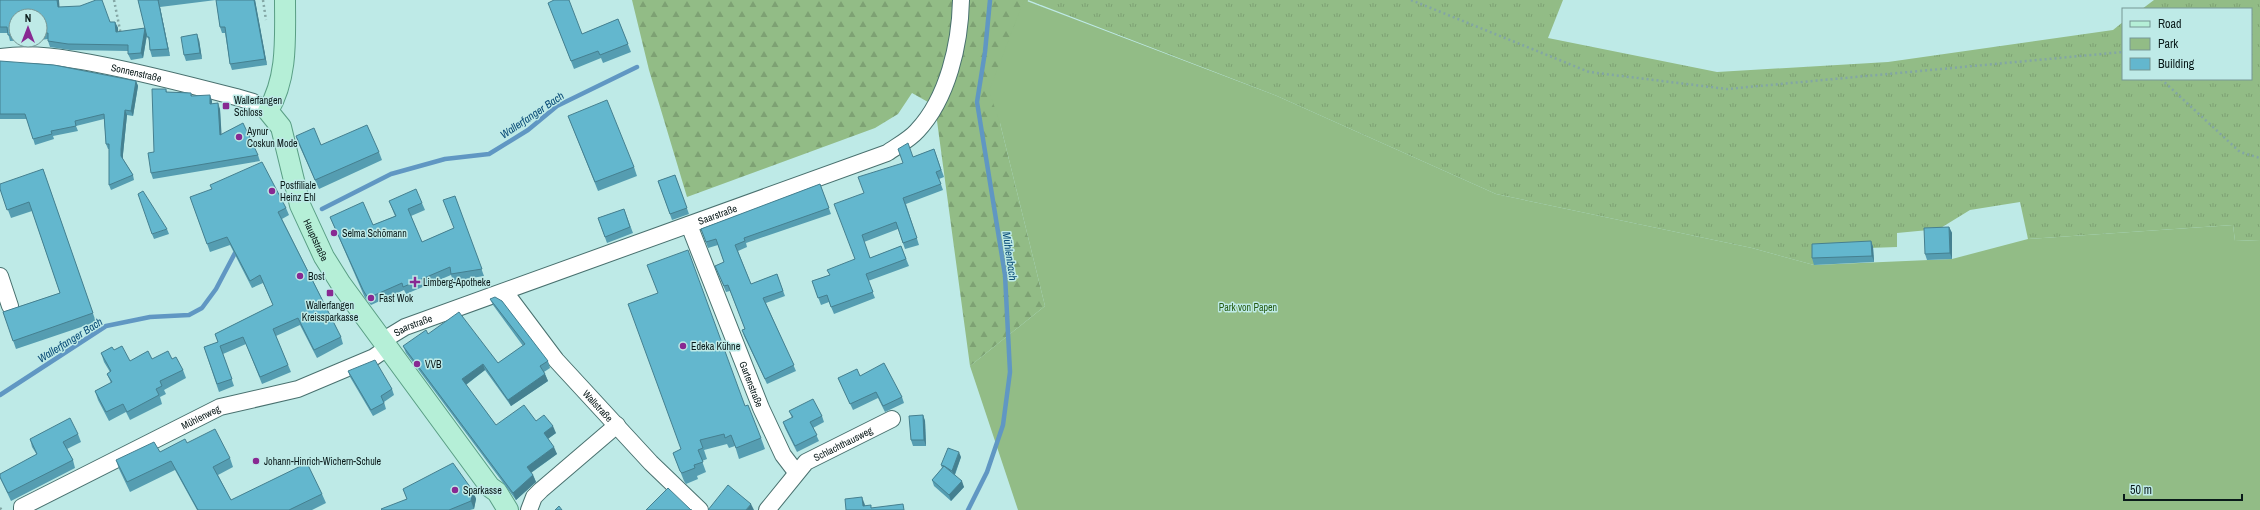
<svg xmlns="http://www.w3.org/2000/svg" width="2260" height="510" font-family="'Archivo Narrow',sans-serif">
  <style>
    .grass { fill: url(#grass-tufts) }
    .forest { fill: url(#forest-firs) }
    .green { fill: #92bc86 }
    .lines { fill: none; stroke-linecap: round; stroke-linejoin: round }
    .stream { stroke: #6097c3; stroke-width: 4.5 }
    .minor-casing { stroke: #49716f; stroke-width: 18 }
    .major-casing { stroke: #599e84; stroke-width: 22 }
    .path { stroke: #83a6a4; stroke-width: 2.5; stroke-dasharray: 2 3; stroke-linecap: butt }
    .minor { stroke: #fff; stroke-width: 16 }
    .major { stroke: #b5efd7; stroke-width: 20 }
    .wall { fill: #559db1 }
    .shaded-wall { fill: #458090 }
    .building { fill: #63b7ce; stroke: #458090 }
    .poi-dot { fill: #882992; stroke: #beeae7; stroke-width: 1.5 }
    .labels { text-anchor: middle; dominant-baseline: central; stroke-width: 3; stroke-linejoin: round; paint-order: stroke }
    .street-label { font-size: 10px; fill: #0a1a1a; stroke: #beeae7 }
    .poi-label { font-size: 10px; fill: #0a1a1a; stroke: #beeae7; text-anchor: start }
    .park-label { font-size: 10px; fill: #265c13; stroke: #beeae7 }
    .water-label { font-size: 11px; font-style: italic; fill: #094c77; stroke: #beeae7 }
  </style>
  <defs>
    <pattern id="grass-tufts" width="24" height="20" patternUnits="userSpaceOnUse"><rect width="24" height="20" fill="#92bc86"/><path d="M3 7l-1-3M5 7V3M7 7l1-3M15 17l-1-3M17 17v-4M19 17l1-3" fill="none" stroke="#7da173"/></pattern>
    <pattern id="forest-firs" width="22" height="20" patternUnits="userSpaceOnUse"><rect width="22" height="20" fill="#92bc86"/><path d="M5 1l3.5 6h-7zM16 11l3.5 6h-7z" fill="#7da173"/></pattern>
  </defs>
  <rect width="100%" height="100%" fill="#beeae7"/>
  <polygon class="grass" points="1028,0 1563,0 1548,38 1717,72 1888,62 2113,30 2123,22 2123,79 2251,79 2251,9 2142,9 2154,0 2260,0 2260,240 2235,241 2233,225 2028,239 2020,202 1970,210 1939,229 1897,233 1897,247 1814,250 1814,265 1752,248 1496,194 1277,96"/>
  <polygon class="forest" points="632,0 1028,0 1000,123 1045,306 970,366 935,106 912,93 898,114 875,128 687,197 649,70"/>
  <polygon class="green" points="1024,0 1277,96 1496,194 1752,248 1814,265 1952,259 2028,239 2233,225 2235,241 2260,240 2260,510 1018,510 970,366 1045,306 1000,123 989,91"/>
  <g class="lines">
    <g class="stream">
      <polyline points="322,209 391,174 445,159 489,154 528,130 557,106 637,67"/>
      <polyline points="0,395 106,326 150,317 189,315 202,308 216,289 235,253 239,251"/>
      <polyline points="968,510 987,472 1003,425 1010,372 1005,275 977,102 985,52 990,0"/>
    </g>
    <g class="minor-casing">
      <g id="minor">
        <path id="s1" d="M0,57C33,52 65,58 97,64C144,73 190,85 236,97L253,102L268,111"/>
        <path id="s2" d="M689,225L761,408L783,455L796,472"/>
        <polyline points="0,276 10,306"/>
        <path id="s3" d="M505,292L556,360L651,463L700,510"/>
        <path id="s4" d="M382,341L405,327L887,153C897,146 909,140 917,131C948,98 960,44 961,0"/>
        <path id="s5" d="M22,510V507L220,407L298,389L374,357L387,348"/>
        <polyline points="529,510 534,497 541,490 617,425"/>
        <path id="s6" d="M767,510L806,462L892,419"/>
      </g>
    </g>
    <g class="major-casing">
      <g id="major">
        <path id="s7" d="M285,0C285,38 288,77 268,111L281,127L300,205L324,257L341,284L490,487L497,492L508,510"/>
      </g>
    </g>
    <g class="path">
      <polyline points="114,0 121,35"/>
      <polyline points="263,0 266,20"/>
      <polyline points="1411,0 1589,72 1727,89 2123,52"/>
      <polyline points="2161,79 2240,152 2260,158"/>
      <polyline points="0,508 2,510"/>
    </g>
    <use href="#minor" class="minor"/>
    <use href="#major" class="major"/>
  </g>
  <g class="wall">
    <polygon points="0,0 59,0 59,7 110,22 115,22 118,28 118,32 145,28 138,0 255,0 267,65 232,70 230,64 225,33 222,33 220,27 216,0 160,7 170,56 152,57 150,50 150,43 147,35 143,58 131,60 128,54 128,51 70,50 50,47 48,41 48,39 40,40 40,16 16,16 16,40 32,40 10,41 8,33 0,33"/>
    <polygon points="551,10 582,34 618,19 631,52 603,63 601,58 574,69"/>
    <polygon points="199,40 202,59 186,61 184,55"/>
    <polygon points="0,61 136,81 138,86 133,116 127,115 123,154 123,159 133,175 134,180 111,190 109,185 109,149 108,149 106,144 104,119 76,126 78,131 53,136 54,139 35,145 27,119 0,119"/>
    <polygon points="166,89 167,92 191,93 192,96 212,101 212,104 220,109 221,134 258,155 260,161 153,179 151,173 154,152"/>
    <polygon points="568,116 634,167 637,176 598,191"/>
    <polygon points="296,136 321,145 379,152 382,160 319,189 299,145"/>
    <polygon points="934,149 944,177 939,179 943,190 906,204 919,245 905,249 898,229 864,242 870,258 901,246 909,266 868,281 875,298 834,314 829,302 821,305 812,281 830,275 855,259 864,193 903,163 913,157"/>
    <polygon points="43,169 96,322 16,349 3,312 60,293 32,211 11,218 0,189"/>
    <polygon points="675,175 689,214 672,220 658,181"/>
    <polygon points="820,184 831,214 746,243 747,247 738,251 751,284 777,274 785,296 766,303 796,371 767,384 744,336 742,330 745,329 730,291 726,292 715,266 724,262 718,245 708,248 701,229"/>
    <polygon points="455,196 484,276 453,281 451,275 406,294 404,290 371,305 365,298 330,217 373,225 395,216 389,201 422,203 425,210 411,216 422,242 454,228"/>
    <polygon points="190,197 286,208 289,215 282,219 341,337 343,344 317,358 300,325 276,336 291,372 262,384 246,344 223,354 234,386 219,392 204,347 218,342 215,334 273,305 263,283 252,288 230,245 210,252"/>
    <polygon points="624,209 633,233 607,243 598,218"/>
    <polygon points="1949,227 1952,233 1952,259 1927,260 1925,254"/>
    <polygon points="167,229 169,234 154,239 152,234"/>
    <polygon points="1871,241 1873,247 1874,262 1814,265 1812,258"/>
    <polygon points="490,299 548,361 550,368 544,372 548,381 511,406 485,370 466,385 496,425 536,421 556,433 548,439 557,454 531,473 533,475 536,482 516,500 406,353 403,346 428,334 498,363 523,346 493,305"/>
    <polygon points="114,350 130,361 152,359 172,359 183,370 186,378 164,390 166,394 160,397 162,404 130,420 126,412 109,421 98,400 95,391 111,383 107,374 110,372 104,362 101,353"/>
    <polygon points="348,371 392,389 394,395 384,402 386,409 373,416 350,377"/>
    <polygon points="860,376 902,397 904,403 885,412 878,398 853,410 838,378"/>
    <polygon points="745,406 761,438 765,449 739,459 735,446 729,448 727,444 704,450 707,459 702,461 706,472 697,476 698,479 686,484 684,481 673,453 681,449"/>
    <polygon points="789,411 822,416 824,422 813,428 819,441 797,452 785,428 783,422 792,418"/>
    <polygon points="923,415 925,421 926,446 913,446 911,440"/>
    <polygon points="78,434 81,442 67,449 73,460 75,468 11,501 2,482 0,478 0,474 37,455 32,447 30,439"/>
    <polygon points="187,443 230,458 233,467 218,475 231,500 322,494 326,503 312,510 197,510 175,470 130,492 119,469 116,460 160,452"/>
    <polygon points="961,457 955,475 964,487 951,501 934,486 932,480 942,468 941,465"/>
    <polygon points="403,489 473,491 476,499 474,509 470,510 382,510 407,499"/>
  </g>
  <g class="shaded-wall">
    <polygon points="57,0 59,0 60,13 58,7"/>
    <polygon points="158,0 160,7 170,56 168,49"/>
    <polygon points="254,0 255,0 267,65 265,59"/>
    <polygon points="115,22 118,28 118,38 116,32"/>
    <polygon points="145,28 147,34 143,58 141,53"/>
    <polygon points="197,34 199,40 202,59 200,53"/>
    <polygon points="136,81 138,86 133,116 131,111"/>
    <polygon points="210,95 212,101 212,109 210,104"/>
    <polygon points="218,103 220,109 222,141 220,135"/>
    <polygon points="125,110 127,115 123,154 123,162 121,156 121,149"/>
    <polygon points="1949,227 1952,233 1952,259 1950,253"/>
    <polygon points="1871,241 1873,247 1874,262 1872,256"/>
    <polygon points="483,364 485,370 464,386 462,379"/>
    <polygon points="545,374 548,381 511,406 508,400"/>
    <polygon points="923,415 925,421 926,446 924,440"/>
    <polygon points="553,426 556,433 546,440 544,433"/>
    <polygon points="554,447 557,454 529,474 527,467"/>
    <polygon points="959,452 961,457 954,476 952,471"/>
    <polygon points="533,475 536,482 516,500 513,493"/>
    <polygon points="962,481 964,487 951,501 949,495"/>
    <polygon points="473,491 476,499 474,509 471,501"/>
    <polygon points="862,497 865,505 866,510 863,506"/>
    <polygon points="751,504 754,510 746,510"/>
  </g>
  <g class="building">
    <polygon points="0,0 57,0 58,7 80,6 96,0 102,0 110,22 115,22 116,32 145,28 141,53 128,54 128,45 68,44 48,41 48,33 40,34 40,16 16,16 16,35 8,35 7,27 0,27"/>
    <polygon points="138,0 159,0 158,0 168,49 150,50 149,37 147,37"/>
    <polygon points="216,0 254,0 265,59 230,64 225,27 220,27"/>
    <polygon points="554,0 569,0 582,34 618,19 628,44 600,55 598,51 571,61 548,3"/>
    <polygon points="197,34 200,53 184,55 181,37"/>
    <polygon points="0,61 54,65 136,81 131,111 125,110 121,149 121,156 133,175 109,185 109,144 106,144 104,114 75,121 76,126 51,131 52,134 33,139 25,114 0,114"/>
    <polygon points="152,89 166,89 166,92 191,93 191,96 210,95 210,104 218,103 220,135 243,123 258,155 151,173 148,153 154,152"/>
    <polygon points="607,100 634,167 595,182 568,116"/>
    <polygon points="367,125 379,152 315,180 296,136 314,128 321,145"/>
    <polygon points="908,143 913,157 934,149 941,170 936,172 941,184 903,198 917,238 903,243 896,222 862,235 870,258 901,246 906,259 866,274 873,292 831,307 827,295 818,298 812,281 830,275 827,270 855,259 834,204 864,193 858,177 903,163 898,149"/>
    <polygon points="262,162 286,208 278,212 341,337 314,350 298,318 273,329 288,365 260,377 243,337 220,346 232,379 217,384 204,347 218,342 215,334 273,305 260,275 250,281 227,237 207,244 190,197 212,189 210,185"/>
    <polygon points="43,169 93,313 13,341 3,312 60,293 29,202 7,210 0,189 0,184"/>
    <polygon points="675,175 687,208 670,214 658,181"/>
    <polygon points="820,184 829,208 744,238 745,241 735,245 751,284 777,274 783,291 763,298 794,365 765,379 742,330 745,329 728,285 724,286 715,266 724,262 716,239 706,242 701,229"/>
    <polygon points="416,189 422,203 408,209 422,242 454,228 443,200 455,196 482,269 451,274 450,267 403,287 402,283 368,298 363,290 330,217 363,202 373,225 396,216 389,201"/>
    <polygon points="143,191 167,229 152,234 138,194"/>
    <polygon points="624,209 630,227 605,237 598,218"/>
    <polygon points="1949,227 1950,253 1925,254 1924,228"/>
    <polygon points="1871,241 1872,256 1812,258 1812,244"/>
    <polygon points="688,250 745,406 748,405 761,438 736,448 731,435 725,438 724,434 700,440 703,448 698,450 703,462 694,465 695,468 682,473 680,471 673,453 681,449 628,304 658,293 647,265"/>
    <polygon points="495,297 502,301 548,361 540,366 545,374 508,400 483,364 462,379 496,425 524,405 536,421 544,415 553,426 544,433 554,447 527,467 533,475 513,493 403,346 426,330 428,334 459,312 498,363 525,344 490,299"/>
    <polygon points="122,346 130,361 148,351 152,359 168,351 172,359 176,357 183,370 160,381 162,386 156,389 159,395 127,412 123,404 106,412 95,391 112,382 107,374 111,371 101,353 112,347 114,350"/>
    <polygon points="375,360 392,389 381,396 384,403 371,410 348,371"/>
    <polygon points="884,363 902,397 883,406 876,392 850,404 838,378 857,369 860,376"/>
    <polygon points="813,399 822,416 810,422 817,435 795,446 783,422 793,417 789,411"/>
    <polygon points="923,415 924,440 911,440 909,416"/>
    <polygon points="70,418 78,434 63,442 73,460 8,493 0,477 0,474 37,454 30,439"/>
    <polygon points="215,429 230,458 213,467 231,500 307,463 322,494 289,510 198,510 171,461 127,482 116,460 154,442 160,452 185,439 187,443"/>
    <polygon points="948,448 959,452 952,471 944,466 941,465"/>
    <polygon points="453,463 473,491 471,501 449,510 382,510 381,509 407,499 403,489"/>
    <polygon points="944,466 962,481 949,495 932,480"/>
    <polygon points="728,485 751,504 746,510 708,510"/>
    <polygon points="668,488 691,510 692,510 646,510"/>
    <polygon points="862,497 863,506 871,505 871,508 903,504 904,510 846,510 845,499"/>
    <polygon points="559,506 562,510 555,510"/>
  </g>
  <g class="poi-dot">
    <rect x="222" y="102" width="8" height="8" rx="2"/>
    <circle cx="239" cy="137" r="4"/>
    <circle cx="272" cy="191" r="4"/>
    <circle cx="334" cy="233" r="4"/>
    <circle cx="300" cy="276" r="4"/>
    <path d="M413 276h4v4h4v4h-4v4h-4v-4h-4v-4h4z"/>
    <rect x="326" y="289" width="8" height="8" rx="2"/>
    <circle cx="371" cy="298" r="4"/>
    <circle cx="683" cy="346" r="4"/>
    <circle cx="417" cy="364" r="4"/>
    <circle cx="256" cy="461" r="4"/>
    <circle cx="455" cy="490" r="4"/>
  </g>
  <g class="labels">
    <g class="street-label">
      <text stroke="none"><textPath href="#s1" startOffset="138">Sonnenstraße</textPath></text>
      <text stroke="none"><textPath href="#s4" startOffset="359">Saarstraße</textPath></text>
      <text stroke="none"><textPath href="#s7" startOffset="253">Hauptstraße</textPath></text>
      <text stroke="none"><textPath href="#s4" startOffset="35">Saarstraße</textPath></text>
      <text stroke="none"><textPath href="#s2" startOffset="171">Gartenstraße</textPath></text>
      <text stroke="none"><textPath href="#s3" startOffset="147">Wallstraße</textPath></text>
      <text stroke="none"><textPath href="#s5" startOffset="203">Mühlenweg</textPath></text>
      <text stroke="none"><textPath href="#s6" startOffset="103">Schlachthausweg</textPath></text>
    </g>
    <g class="poi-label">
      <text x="234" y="100">Wallerfangen<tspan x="234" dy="12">Schloss</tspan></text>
      <text x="247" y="131">Aynur<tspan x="247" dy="12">Coskun Mode</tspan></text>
      <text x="280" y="185">Postfiliale<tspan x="280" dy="12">Heinz Ehl</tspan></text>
      <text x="342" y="233">Selma Schömann</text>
      <text x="308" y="276">Bost</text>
      <text x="423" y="282">Limberg-Apotheke</text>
      <text x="379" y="298">Fast Wok</text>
      <text x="330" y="305" text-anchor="middle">Wallerfangen<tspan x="330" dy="12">Kreissparkasse</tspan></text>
      <text x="691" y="346">Edeka Kühne</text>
      <text x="425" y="364">VVB</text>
      <text x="264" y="461">Johann-Hinrich-Wichern-Schule</text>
      <text x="463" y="490">Sparkasse</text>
    </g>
    <g class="park-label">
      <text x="1248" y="307">Park von Papen</text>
    </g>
    <g class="water-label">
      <text transform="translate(532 115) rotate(-34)">Wallerfanger Bach</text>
      <text transform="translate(1010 256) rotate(82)">Mühlenbach</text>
      <text transform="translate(70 340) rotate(-32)">Wallerfanger Bach</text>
    </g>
  </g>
  <rect x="2122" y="8" width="130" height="72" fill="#beeae7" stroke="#769795"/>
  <rect x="2130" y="21" width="20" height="6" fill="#b5efd7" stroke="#769795"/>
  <text x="2158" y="28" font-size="12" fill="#0a1a1a">Road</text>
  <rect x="2130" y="38" width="20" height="12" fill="#92bc86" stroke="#769795"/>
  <text x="2158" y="48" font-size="12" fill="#0a1a1a">Park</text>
  <rect x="2130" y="58" width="20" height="12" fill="#63b7ce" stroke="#769795"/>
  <text x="2158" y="68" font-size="12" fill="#0a1a1a">Building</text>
  <g transform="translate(28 28)"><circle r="19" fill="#beeae7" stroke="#769795"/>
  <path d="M0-3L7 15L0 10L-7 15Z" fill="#882992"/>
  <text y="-6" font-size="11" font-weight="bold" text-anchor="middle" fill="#0a1a1a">N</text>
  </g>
  <path d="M2124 494v6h118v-6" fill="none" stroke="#0a1a1a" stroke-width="2"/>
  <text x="2130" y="494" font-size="12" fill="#0a1a1a" stroke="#beeae7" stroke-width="3" paint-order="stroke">50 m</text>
</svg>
